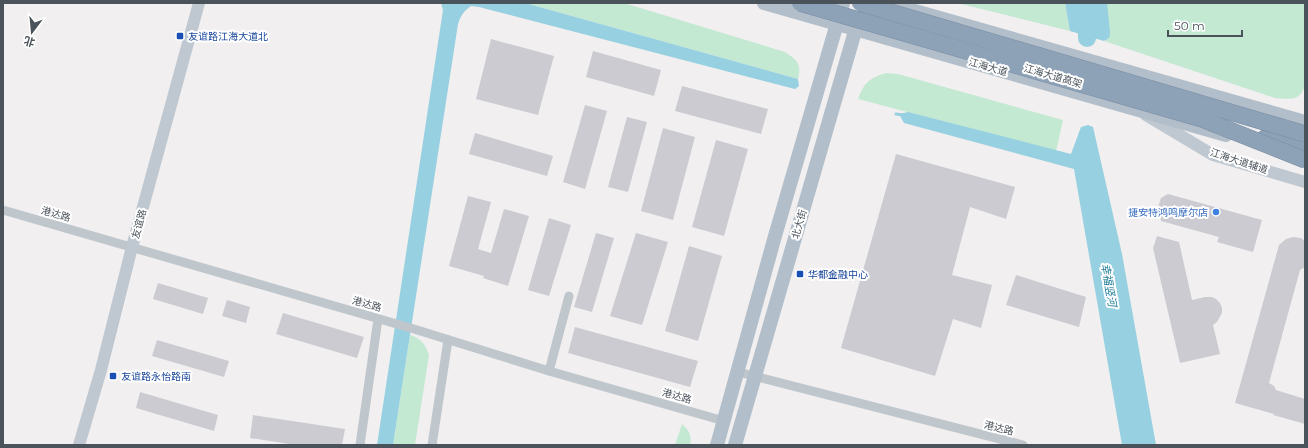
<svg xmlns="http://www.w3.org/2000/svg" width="1308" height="448" font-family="Montserrat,'Noto Sans SC',sans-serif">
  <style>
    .green { fill: #c3e9d3 }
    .water { fill: #96d0e1 }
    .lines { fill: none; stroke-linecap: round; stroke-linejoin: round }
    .stream { stroke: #96d0e1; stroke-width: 3 }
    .river { stroke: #96d0e1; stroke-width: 18 }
    .building { fill: #cbcbd1 }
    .highway-casing { stroke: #788ca3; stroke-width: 17 }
    .street { stroke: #bfc6cc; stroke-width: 9 }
    .secondary { stroke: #bfc7d0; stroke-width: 12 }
    .primary { stroke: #b2beca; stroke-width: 14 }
    .highway { stroke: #8da1b7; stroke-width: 16 }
    .highway-bridge-casing { stroke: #788ca3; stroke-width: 17; stroke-linecap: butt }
    .highway-bridge { stroke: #8da1b7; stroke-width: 16 }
    .transit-dot { fill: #1a4fb4; stroke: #fff; stroke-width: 1.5 }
    .shop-dot { fill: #3f7fe0; stroke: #fff; stroke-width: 1.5 }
    .labels { text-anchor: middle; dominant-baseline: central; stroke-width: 4; stroke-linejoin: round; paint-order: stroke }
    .transit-label { font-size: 10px; fill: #164399; stroke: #fff; text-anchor: start }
    .street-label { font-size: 10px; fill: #4a525a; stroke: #fff }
    .shop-label { font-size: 10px; fill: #366cbe; stroke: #fff; text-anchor: end }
    .water-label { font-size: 11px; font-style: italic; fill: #1f7d98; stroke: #fff }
  </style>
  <rect width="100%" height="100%" fill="#f1efef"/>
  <g class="green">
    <path d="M525,3H624L785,52C797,60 802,64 798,79Z"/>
    <polygon points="957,3 1065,3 1070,31"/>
    <path d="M1070,3H1305V84C1301,102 1290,99 1275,98L1104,41L1108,40Z"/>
    <path d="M886,73L898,74L1063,120L1056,151L858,99C864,82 870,78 886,73Z"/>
    <path d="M410,335C422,339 425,344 429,355L415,445H393Z"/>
    <path d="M682,424C689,430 692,435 690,445H675Z"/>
  </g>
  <g class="water">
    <path d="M441,3H525L798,79L799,86L795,89L479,7L471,6C464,11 461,15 458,24L393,445H377L443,10Z"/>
    <path d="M1065,3H1107L1110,32C1110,37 1109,39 1104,41L1070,31Z"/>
    <polygon points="908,112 1071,154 1081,127 1088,125 1093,127 1122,254 1156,445 1122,445 1074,169 904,123 899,114"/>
  </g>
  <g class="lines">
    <polyline class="stream" points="896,114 903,115"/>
    <polyline class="river" points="1086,3 1087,38"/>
  </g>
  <g class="building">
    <polygon points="491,39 554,56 538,115 476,99"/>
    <polygon points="593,51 661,70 654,96 586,77"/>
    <polygon points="682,86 768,109 761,134 675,111"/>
    <polygon points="585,105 607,111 585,189 563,182"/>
    <polygon points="627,117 647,122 628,192 608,187"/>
    <polygon points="663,128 695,137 673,220 641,211"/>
    <polygon points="475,133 553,156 547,176 469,154"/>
    <polygon points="716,140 748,149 724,236 692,227"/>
    <polygon points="896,154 1015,187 1006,219 970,207 952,275 992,285 981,328 953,319 935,376 841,348"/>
    <polygon points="1168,194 1262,220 1253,252 1217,242 1219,237 1161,221 1158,207 1161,198"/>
    <polygon points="468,196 491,202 478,249 491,253 504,209 529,216 508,286 483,278 484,276 449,266"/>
    <polygon points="549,218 571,225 549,296 528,290"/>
    <polygon points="596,233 614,238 592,312 574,307"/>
    <polygon points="636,233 668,242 642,325 610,316"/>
    <polygon points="1157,236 1179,242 1192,300 1205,297 1212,297 1216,299 1220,303 1222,308 1222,313 1217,322 1213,325 1220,354 1180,363 1153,248"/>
    <polygon points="1293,237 1301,238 1305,241 1305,267 1300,270 1269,383 1274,386 1276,390 1305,399 1305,424 1273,415 1274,414 1235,403 1279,245 1286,239"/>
    <polygon points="689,246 722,256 698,341 665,331"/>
    <polygon points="1016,275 1086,297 1079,327 1006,305"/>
    <polygon points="158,283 208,298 203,314 153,299"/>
    <polygon points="227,300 250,307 246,323 222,316"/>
    <polygon points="283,313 364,337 357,358 276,334"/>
    <polygon points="575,327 698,361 690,387 568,353"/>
    <polygon points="157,340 229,361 224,377 152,356"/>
    <polygon points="140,392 218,415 214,431 136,408"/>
    <polygon points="253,415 345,429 342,445 296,445 250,438"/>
  </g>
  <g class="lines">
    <g class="highway-casing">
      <polyline id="highway" points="1265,138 1305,149"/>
    </g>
    <g class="street">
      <polyline points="3,210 414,329 549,371 724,421"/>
      <polyline points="549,371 569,296"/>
      <polyline points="738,372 1023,445"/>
      <polyline points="360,445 378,319"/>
      <polyline points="432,445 448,340"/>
    </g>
    <g class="secondary">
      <polyline points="1146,115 1213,155 1305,182"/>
      <polyline points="79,445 101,370 132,247 199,3"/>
    </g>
    <g class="primary">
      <polyline points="764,3 1226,135"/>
      <polyline points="894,5 1305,122"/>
      <polyline points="717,445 775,236 843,3"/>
      <polyline points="735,445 858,21"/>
    </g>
    <use href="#highway" class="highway"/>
    <g class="highway-bridge-casing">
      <g id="highway-bridge">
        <polyline points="800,3 1202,119 1305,160"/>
        <polyline points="860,3 1305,134"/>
      </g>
    </g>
    <use href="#highway-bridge" class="highway-bridge"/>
  </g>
  <g class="transit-dot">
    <rect x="176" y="32" width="8" height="8" rx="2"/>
    <rect x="796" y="270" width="8" height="8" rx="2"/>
    <rect x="109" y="372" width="8" height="8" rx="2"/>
  </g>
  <circle class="shop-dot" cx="1216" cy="212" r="4"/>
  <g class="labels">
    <g class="transit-label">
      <text x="188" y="36">友谊路江海大道北</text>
      <text x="808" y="274">华都金融中心</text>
      <text x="121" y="376">友谊路永怡路南</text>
    </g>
    <g class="street-label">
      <text transform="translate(988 67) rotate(16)">江海大道</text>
      <text transform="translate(1053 76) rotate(16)">江海大道高架</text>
      <text transform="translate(1239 161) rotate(18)">江海大道辅道</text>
      <text transform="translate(56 214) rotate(16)">港达路</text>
      <text transform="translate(139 224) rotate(-75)">友谊路</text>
      <text transform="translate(799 224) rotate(-74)">北大街</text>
      <text transform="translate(367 304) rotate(16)">港达路</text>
      <text transform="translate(677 396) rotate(16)">港达路</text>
      <text transform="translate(999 428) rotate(14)">港达路</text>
    </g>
    <g class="shop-label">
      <text x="1208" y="212">捷安特鸿鸣摩尔店</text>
    </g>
    <g class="water-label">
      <text transform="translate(1109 285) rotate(80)">幸福竖河</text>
    </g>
  </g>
  <rect width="1308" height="448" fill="none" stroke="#4a525a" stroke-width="8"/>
  <g transform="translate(32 32) rotate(196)" stroke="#ffffff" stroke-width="3" paint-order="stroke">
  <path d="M0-3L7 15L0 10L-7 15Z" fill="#4a525a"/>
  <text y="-6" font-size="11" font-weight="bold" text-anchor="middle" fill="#4a525a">北</text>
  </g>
  <path d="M1168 30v6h74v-6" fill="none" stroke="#4a525a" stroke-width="2"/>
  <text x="1174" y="30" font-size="12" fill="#4a525a" stroke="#ffffff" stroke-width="3" paint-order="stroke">50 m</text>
</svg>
